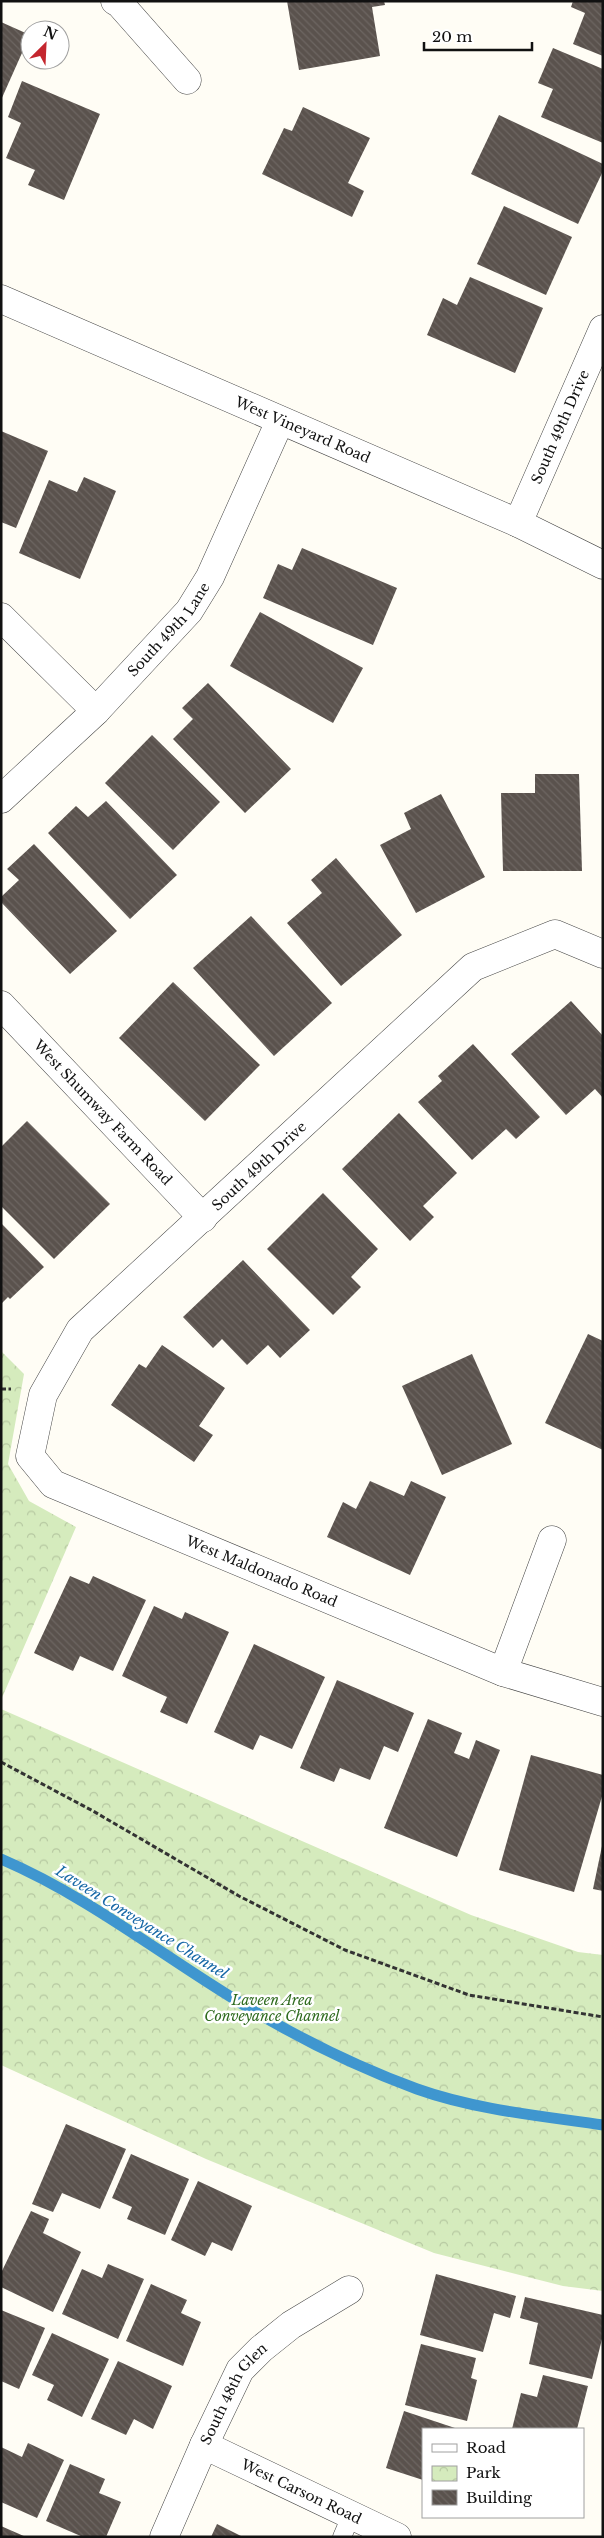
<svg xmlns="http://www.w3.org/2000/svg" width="604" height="2538" font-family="'Libre Baskerville',serif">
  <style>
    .park { fill: url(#park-crowns) }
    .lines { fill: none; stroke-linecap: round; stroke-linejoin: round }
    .stream { stroke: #3f96cf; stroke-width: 11 }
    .building { fill: url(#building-back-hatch) }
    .service-casing { stroke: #444; stroke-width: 19 }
    .minor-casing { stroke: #444; stroke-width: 29 }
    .tertiary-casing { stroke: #444; stroke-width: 29 }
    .path { stroke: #333; stroke-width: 3; stroke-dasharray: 5 2.5; stroke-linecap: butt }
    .service { stroke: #fff; stroke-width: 18 }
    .minor { stroke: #fff; stroke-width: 28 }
    .tertiary { stroke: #fff; stroke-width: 28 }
    .labels { text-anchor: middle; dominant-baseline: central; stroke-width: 5; stroke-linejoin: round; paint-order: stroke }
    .street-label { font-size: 14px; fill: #111; stroke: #fff }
    .park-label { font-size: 14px; font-style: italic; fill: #2f6b1f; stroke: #fff }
    .water-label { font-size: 15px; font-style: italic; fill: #1768a6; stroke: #fff }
  </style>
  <defs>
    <pattern id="park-crowns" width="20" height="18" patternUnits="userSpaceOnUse" patternTransform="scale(1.25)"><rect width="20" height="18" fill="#d5ebbd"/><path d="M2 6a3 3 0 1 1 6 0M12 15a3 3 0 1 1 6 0" fill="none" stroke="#b6c8a1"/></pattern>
    <pattern id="building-back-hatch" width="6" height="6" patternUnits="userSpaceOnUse" patternTransform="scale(1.25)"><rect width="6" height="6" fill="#5a524d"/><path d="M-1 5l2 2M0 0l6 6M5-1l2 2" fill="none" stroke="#6d6662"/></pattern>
  </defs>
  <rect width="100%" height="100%" fill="#fffdf5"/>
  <g class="park">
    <polygon points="1,1351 24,1374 8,1464 29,1501 76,1527 1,1700"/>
    <polygon points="1,1709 471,1915 578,1952 603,1955 603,2291 563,2286 434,2253 206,2159 1,2065"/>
  </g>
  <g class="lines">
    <path class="stream" d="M1,1859C99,1901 181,1971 273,2022C319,2048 368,2071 417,2089C476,2110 542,2116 603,2125"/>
  </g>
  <g class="building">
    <polygon points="287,1 384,1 385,5 372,7 380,56 299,70"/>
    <polygon points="573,1 603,1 603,56 573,44 585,13 571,7"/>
    <polygon points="1,22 30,35 1,100"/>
    <polygon points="553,48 603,69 603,143 541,117 553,89 538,83"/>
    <polygon points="22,81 100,114 64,200 28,185 35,170 6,158 21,123 8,117"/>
    <polygon points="303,107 370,138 348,183 364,191 352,217 262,174 284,128 292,131"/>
    <polygon points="499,115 603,164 603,171 578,224 471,174"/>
    <polygon points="504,206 572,237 546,295 477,264"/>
    <polygon points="470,277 543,308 515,373 427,335 443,298 457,305"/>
    <polygon points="1,431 48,451 16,528 1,522"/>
    <polygon points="84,477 116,491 80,579 19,553 49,480 77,492"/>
    <polygon points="302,548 397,588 373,645 263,598 278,564 292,570"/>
    <polygon points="260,612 363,668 333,723 230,666"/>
    <polygon points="208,683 291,769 245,813 173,739 193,719 182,708"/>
    <polygon points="152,735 220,802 173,850 105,783"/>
    <polygon points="535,774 579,774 582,871 503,871 501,793 535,793"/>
    <polygon points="441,794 485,877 416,913 380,845 411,829 404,813"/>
    <polygon points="106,801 177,875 130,919 48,833 76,806 88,817"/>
    <polygon points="34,844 117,931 70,974 1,902 1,897 19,880 7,869"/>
    <polygon points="336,858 402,935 341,986 287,923 322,893 311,880"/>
    <polygon points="251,916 332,1003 274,1056 193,968"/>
    <polygon points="173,982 260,1065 205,1121 119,1038"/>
    <polygon points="571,1001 603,1036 603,1098 595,1089 566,1115 511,1054"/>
    <polygon points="473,1044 540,1117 516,1139 506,1129 472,1160 418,1102 442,1081 438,1076"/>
    <polygon points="399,1113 457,1173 423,1206 434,1217 410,1241 342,1169"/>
    <polygon points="27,1121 110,1204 54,1259 1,1206 1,1147"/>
    <polygon points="323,1193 378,1249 351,1277 361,1287 333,1315 267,1249"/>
    <polygon points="1,1223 44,1267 10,1299 8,1297 1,1304"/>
    <polygon points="243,1260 310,1330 280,1358 268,1345 247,1365 222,1339 213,1348 183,1317"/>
    <polygon points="588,1334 603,1341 603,1450 545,1423"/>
    <polygon points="162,1345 225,1388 199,1426 213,1435 194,1462 111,1405 139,1364 146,1368"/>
    <polygon points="472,1354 512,1444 442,1475 402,1386"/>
    <polygon points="370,1481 404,1496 411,1481 446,1497 410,1575 327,1537 343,1502 356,1509"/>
    <polygon points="70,1576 89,1584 93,1576 146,1600 113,1671 80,1656 73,1671 34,1653"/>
    <polygon points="154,1606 182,1619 185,1612 229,1632 187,1724 160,1712 167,1697 122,1676"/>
    <polygon points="254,1644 325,1677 292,1749 260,1735 253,1750 214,1732"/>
    <polygon points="337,1680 414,1713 398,1752 384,1746 370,1780 340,1768 334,1782 300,1768"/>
    <polygon points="428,1719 462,1733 454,1753 469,1759 476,1740 500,1750 457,1857 384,1828"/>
    <polygon points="531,1755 603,1775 603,1793 574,1892 499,1870"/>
    <polygon points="602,1846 603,1846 603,1891 593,1889"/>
    <polygon points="66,2124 126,2149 100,2209 62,2193 53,2212 32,2204"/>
    <polygon points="131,2154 189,2179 165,2235 127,2219 132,2207 112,2198"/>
    <polygon points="198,2181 252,2206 232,2251 212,2242 205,2256 171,2240"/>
    <polygon points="31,2211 49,2219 43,2233 81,2252 53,2312 1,2287 1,2273"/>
    <polygon points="108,2264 144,2279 118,2339 62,2314 82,2269 102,2278"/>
    <polygon points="436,2274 516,2296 510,2318 494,2313 483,2352 420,2335"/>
    <polygon points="151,2284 187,2300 181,2313 201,2322 183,2366 126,2341"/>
    <polygon points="525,2297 603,2315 603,2335 592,2379 529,2364 538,2323 520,2318"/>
    <polygon points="1,2310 45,2328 19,2389 1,2381"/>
    <polygon points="52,2333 109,2359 82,2417 47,2400 54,2385 32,2375"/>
    <polygon points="421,2344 476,2358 471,2378 477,2380 467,2421 405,2405"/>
    <polygon points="118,2361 172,2386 153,2429 134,2419 126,2435 91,2419"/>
    <polygon points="543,2375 588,2386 577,2429 512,2429 521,2393 537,2397"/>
    <polygon points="404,2411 458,2429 423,2429 423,2480 386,2468"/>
    <polygon points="28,2443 64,2460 37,2518 1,2502 1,2447 22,2457"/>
    <polygon points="70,2464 105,2479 99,2493 121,2502 106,2537 83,2537 46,2521"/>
    <polygon points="217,2524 243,2537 211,2537"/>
    <polygon points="1,2526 26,2537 1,2537"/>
  </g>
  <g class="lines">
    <g class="service-casing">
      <polyline id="service" points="342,2537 351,2516"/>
    </g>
    <g class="minor-casing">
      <g id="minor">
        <polyline points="115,1 119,3 187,80"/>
        <path id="s1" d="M518,523L603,329"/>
        <polyline points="1,617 96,711"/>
        <path id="s2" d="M1,799L96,711L189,611L210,577L280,421"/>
        <path id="s3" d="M603,954L555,934L473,967L80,1330L43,1395L30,1456L53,1484L503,1672L603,1702"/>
        <path id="s4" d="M1,1005L203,1218"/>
        <polyline points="503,1672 552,1540"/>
        <path id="s5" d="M204,2445L397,2537"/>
        <path id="s6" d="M164,2537L204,2445L240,2370L261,2349L291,2325L349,2290"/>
      </g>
    </g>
    <g class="tertiary-casing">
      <g id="tertiary">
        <path id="s7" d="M1,299L518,523L603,565"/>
      </g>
    </g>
    <g class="path">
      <polyline points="1,1389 11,1389"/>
      <polyline points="1,1762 93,1811 239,1896 345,1950 469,1995 603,2017"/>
    </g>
    <use href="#service" class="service"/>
    <use href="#minor" class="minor"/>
    <use href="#tertiary" class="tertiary"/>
  </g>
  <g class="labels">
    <g class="street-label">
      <text stroke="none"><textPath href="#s1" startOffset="105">South 49th Drive</textPath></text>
      <text stroke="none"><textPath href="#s7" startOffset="329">West Vineyard Road</textPath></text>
      <text stroke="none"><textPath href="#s2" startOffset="239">South 49th Lane</textPath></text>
      <text stroke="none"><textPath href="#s4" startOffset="148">West Shumway Farm Road</textPath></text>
      <text transform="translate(259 1166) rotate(-43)">South 49th Drive</text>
      <text stroke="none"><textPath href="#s3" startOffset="1075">West Maldonado Road</textPath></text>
      <text stroke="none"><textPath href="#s6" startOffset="160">South 48th Glen</textPath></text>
      <text stroke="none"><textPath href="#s5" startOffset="108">West Carson Road</textPath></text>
    </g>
    <g class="park-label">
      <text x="272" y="2000">Laveen Area<tspan x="272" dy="16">Conveyance Channel</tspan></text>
    </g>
    <g class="water-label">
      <text transform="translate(142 1922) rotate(32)">Laveen Conveyance Channel</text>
    </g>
  </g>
  <rect width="604" height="2538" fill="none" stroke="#111111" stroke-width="5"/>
  <rect x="422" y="2428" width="162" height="90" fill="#ffffff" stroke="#a0a0a0"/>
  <rect x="432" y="2444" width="25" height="8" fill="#ffffff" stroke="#a0a0a0"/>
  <text x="466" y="2453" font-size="15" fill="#111111">Road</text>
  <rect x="432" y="2466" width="25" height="15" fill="url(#park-crowns)" stroke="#a0a0a0"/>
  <text x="466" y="2478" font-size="15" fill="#111111">Park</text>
  <rect x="432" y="2490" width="25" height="15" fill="url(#building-back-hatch)" stroke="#a0a0a0"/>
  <text x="466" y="2503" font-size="15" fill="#111111">Building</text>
  <g transform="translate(45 45) rotate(24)"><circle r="24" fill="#ffffff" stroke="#a0a0a0"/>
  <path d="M0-4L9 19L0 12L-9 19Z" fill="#c4262e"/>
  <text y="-8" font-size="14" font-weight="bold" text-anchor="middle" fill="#111111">N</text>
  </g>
  <path d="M424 42v8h108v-8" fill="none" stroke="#111111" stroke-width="2.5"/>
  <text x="432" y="42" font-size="15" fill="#111111" stroke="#ffffff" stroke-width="4" paint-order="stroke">20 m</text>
</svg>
